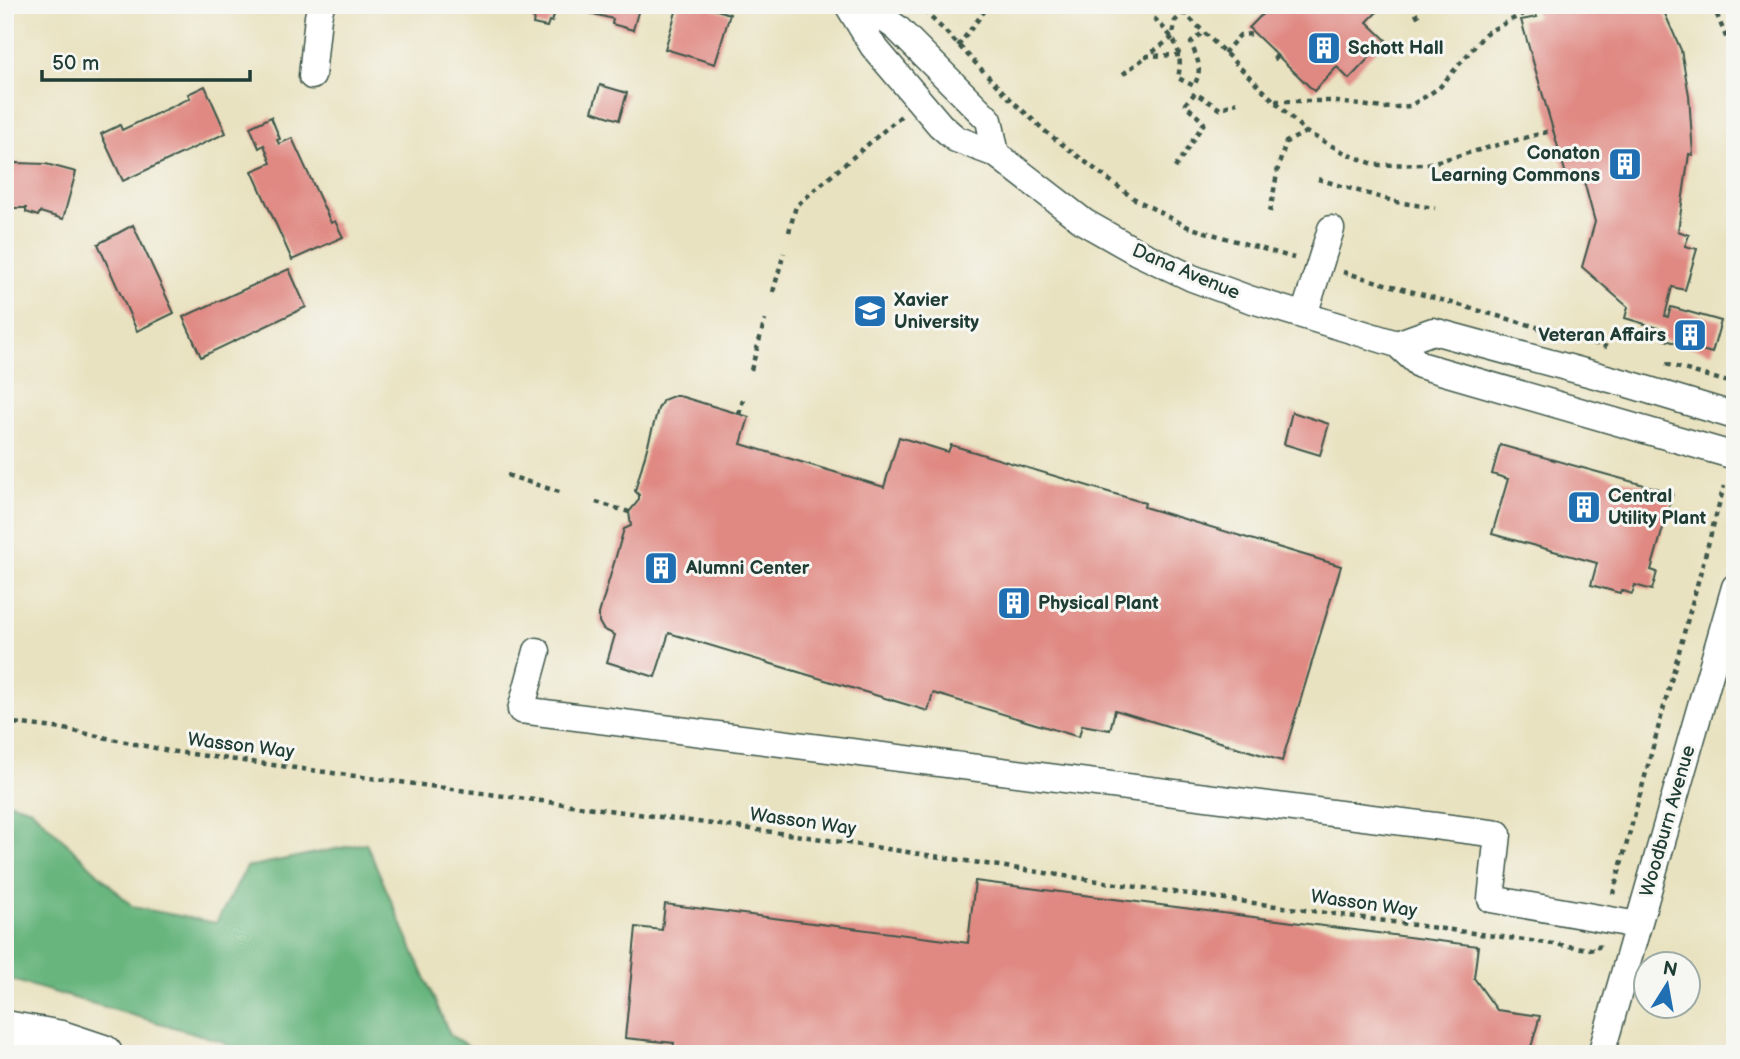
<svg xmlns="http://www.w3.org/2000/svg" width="1740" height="1059" font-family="'Balsamiq Sans',sans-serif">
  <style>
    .forest { fill: #68b57e; stroke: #447959; stroke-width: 2 }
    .building { fill: #e08983 }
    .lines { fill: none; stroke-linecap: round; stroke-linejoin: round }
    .minor-casing { stroke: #3d5649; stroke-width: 29 }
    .highway-casing { stroke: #3d5649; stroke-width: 41 }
    .path { stroke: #3d5649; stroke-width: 4.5; stroke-dasharray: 5 5; stroke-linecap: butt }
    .minor { stroke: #fff; stroke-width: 26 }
    .highway { stroke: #fff; stroke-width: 38 }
    .labels { text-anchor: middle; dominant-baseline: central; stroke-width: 6; stroke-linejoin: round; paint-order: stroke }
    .poi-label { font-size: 19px; font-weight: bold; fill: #1f3d34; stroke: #f6f6f2; text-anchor: start }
    .street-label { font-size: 19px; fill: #1f3d34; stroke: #f6f6f2 }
  </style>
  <rect width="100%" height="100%" fill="#f6f6f2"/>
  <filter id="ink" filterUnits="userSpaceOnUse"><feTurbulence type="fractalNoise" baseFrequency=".0143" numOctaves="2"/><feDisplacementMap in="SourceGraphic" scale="14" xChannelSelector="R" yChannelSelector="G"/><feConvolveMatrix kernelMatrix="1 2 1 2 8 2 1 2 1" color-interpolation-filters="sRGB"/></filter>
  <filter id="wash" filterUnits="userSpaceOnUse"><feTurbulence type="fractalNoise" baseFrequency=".00686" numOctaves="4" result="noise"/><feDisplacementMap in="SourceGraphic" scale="28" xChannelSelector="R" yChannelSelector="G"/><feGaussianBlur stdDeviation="1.57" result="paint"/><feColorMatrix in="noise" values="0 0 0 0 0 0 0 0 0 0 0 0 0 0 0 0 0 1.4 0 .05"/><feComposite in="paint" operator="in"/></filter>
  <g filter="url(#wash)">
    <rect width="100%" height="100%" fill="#e9e2c0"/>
    <polygon class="forest" points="5,801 31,809 133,907 216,923 247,867 366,843 450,1035 481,1054 238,1054 221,1041 5,978"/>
    <g id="blocks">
      <g class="building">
        <polygon points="500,5 557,5 552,22 549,21 547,27 533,24 534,18 500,9"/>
        <polygon points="578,5 640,5 633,30 612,24 613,19 586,12 587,9"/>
        <polygon points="678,5 709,5 714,7 713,9 730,14 715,64 665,49"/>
        <polygon points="1271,5 1372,5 1378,11 1367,22 1386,40 1349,79 1337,67 1314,91 1249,28"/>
        <polygon points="1533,5 1652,5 1656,11 1662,7 1681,50 1689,95 1693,155 1689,154 1678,231 1689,235 1685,246 1697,249 1685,290 1672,287 1665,316 1668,317 1671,307 1721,321 1712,353 1662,339 1665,330 1625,318 1628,307 1582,267 1595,222 1582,174 1567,178 1521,20 1537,17"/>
        <polygon points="600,85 627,93 619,120 592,111"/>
        <polygon points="205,86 226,133 123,181 101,134 120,125 122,130 190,98 188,94"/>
        <polygon points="271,117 280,139 277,140 279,144 292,138 331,223 335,221 343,237 292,260 252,171 271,163 264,145 259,148 250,127"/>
        <polygon points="17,163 46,164 76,172 63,219 40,212 38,216 26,212 26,208 5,208 5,164"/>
        <polygon points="133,225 174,313 137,331 98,244"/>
        <polygon points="289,269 306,307 201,357 183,317"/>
        <polygon points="676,395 749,417 741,444 884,487 899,437 948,452 951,445 1145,503 1144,507 1341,566 1282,761 1115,710 1110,730 1082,725 1079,737 933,693 928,711 669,633 655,677 607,662 615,635 603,629 599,622 599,614 624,529 631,526 629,512 639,500 639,495 635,491 658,409 663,400"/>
        <polygon points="1292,412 1329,424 1320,455 1284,444"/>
        <polygon points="1500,445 1673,493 1651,570 1657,572 1652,590 1635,585 1632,594 1621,590 1620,593 1591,585 1597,563 1492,534 1508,479 1492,474"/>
        <polygon points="975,881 1478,946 1474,978 1497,1010 1540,1016 1529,1054 708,1054 673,1049 674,1043 625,1038 636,927 662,930 665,904 968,943"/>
      </g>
    </g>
  </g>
  <g filter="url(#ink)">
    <use href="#blocks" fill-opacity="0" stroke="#3d5649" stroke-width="2"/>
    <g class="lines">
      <g class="minor-casing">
        <g id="minor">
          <polyline points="848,5 873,46 940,125 956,139 996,154 1084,222 1137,252 1192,278 1249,299 1397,344 1420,365 1735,456"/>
          <polyline points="865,5 897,28 989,120 996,154"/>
          <polyline points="312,76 318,17 321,5"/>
          <polyline points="1304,315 1331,229"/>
          <polyline points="1397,344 1433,331 1625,383 1735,416"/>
          <polyline points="537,651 521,710 1498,834 1491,899 1638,925"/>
          <polyline points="1601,1054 1735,587"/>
        </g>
      </g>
      <g class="highway-casing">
        <polyline id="highway" points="5,1030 61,1040 103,1054"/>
      </g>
      <g class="path">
        <polyline points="1176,5 1306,132 1347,154 1376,165 1427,164 1554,130"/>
        <polyline points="1410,5 1419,18"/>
        <polyline points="1713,5 1735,59"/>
        <polyline points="915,7 923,10 944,30 1007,96 1046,132 1133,198 1188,227 1294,258"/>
        <path d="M1154,18C1174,38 1184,49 1178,78L1194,86C1203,68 1198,61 1191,43L1203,32"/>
        <polyline points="958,46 989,5"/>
        <polyline points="1224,53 1240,35 1255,34"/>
        <polyline points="1180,55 1147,56 1173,37 1175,21 1191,5"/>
        <polyline points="1274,60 1277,55"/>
        <polyline points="1123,74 1147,56"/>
        <polyline points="1275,101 1330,101 1383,108 1410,106 1439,88 1486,33 1534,8"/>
        <polyline points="1175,168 1204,123 1185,104 1195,93 1220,109 1237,102"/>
        <polyline points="1318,179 1396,202 1435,208"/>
        <polyline points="1270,212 1278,168 1286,142 1306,132"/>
        <polyline points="1735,215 1731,259 1735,261"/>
        <polyline points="789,232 796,206 901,116"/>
        <polyline points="1343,272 1607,347"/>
        <polyline points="773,292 784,253"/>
        <polyline points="1666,364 1735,384"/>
        <polyline points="751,370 765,320"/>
        <polyline points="739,414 743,400"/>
        <polyline points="507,475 562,493"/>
        <polyline points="596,502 629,512"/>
        <polyline points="5,722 64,729 169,751 802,836 1137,887 1597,950 1600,943"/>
        <polyline points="1613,894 1724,486"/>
      </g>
      <use href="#minor" class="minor"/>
      <use href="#highway" class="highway"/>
    </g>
  </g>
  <defs>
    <g id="building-square" transform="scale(1.75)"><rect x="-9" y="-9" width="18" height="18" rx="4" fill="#1f6fb2" stroke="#f6f6f2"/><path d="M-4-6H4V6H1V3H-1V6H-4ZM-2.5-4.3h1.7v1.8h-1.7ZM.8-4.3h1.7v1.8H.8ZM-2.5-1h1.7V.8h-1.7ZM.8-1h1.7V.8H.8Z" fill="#fff"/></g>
    <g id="university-square" transform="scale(1.75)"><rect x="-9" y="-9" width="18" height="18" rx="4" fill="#1f6fb2" stroke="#f6f6f2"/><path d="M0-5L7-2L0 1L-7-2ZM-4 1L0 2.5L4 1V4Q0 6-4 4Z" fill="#fff"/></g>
  </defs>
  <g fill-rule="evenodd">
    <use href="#building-square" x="1324" y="48"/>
    <use href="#building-square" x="1625" y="164"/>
    <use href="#university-square" x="870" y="311"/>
    <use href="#building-square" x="1690" y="335"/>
    <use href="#building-square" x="1584" y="507"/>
    <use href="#building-square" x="661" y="568"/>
    <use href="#building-square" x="1014" y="603"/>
  </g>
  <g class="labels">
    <g class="poi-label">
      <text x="1348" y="48">Schott Hall</text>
      <text x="1600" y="153" text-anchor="end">Conaton<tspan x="1600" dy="22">Learning Commons</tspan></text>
      <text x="894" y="300">Xavier<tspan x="894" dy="22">University</tspan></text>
      <text x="1666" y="335" text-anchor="end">Veteran Affairs</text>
      <text x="1608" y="496">Central<tspan x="1608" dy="22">Utility Plant</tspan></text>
      <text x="686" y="568">Alumni Center</text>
      <text x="1038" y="603">Physical Plant</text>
    </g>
    <g class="street-label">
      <text transform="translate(1186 272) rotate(23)">Dana Avenue</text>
      <text transform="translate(241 746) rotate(7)">Wasson Way</text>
      <text transform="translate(1668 821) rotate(-74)">Woodburn Avenue</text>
      <text transform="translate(803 822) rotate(8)">Wasson Way</text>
      <text transform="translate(1364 904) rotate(8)">Wasson Way</text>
    </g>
  </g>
  <rect width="1740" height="1059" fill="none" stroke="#f6f6f2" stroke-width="28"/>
  <g transform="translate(1667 985) rotate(11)"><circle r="33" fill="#f6f6f2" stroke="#a0aca6" stroke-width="2"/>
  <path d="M0-5L12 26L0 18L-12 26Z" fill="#1f6fb2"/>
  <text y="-10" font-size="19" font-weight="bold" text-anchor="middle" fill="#1f3d34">N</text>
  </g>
  <path d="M42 70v10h208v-10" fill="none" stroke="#1f3d34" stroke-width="3.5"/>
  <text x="52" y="70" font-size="21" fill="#1f3d34" stroke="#f6f6f2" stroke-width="5" paint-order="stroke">50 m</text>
</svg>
